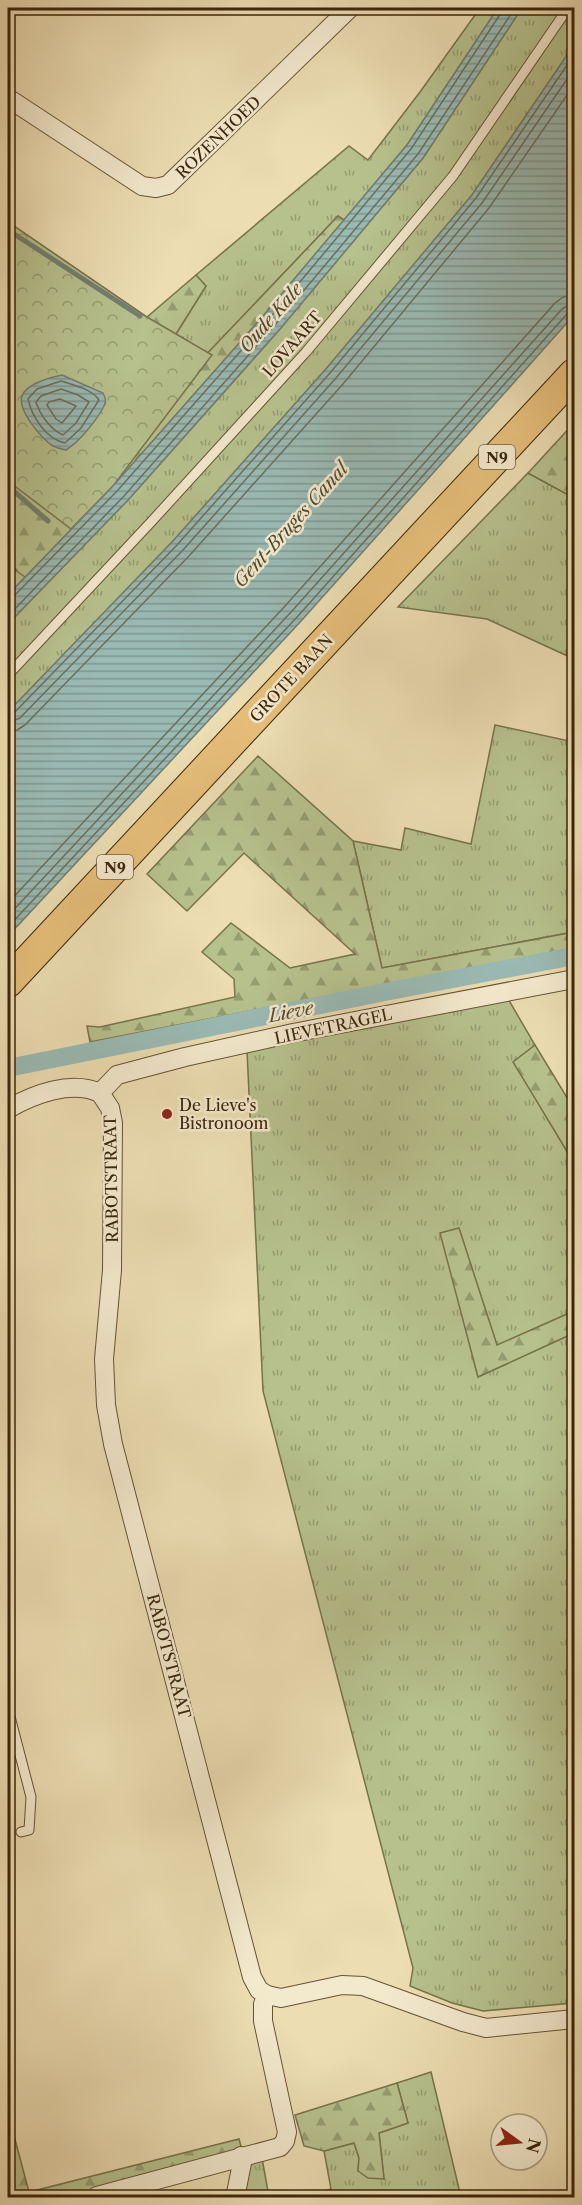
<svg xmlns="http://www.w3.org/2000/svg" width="582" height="2205" font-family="'Libre Caslon Text',serif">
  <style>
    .grass { fill: url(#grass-tufts); stroke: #78734c; stroke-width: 1.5 }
    .forest { fill: url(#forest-firs); stroke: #78734c; stroke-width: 1.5 }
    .park { fill: url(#park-crowns); stroke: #78734c; stroke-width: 1.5 }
    .water { fill: url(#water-rules); stroke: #747e70; stroke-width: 1.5 }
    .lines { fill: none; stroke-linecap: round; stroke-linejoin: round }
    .shore { stroke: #6a705f; stroke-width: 1.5 }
    .stream { stroke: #747e70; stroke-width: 5 }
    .canal { stroke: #9abab4; stroke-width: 18 }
    .service-casing { stroke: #665334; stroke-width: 11 }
    .minor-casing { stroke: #665334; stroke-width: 20 }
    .primary-casing { stroke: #3a250a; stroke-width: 32 }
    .service { stroke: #f3e9cd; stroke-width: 9 }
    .minor { stroke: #f3e9cd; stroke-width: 18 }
    .primary { stroke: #e6be79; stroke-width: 30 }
    .poi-dot { fill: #8f2418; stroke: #f3e9cd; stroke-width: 2 }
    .labels { text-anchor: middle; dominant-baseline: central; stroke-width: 5; stroke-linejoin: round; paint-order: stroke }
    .shield { fill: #f3e9cd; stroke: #726044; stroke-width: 1.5 }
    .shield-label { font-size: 15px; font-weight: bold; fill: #3a250a }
    .street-label { font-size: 16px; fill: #3a250a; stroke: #f3e9cd }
    .poi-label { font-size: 16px; fill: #3a250a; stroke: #f3e9cd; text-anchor: start }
    .water-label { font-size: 18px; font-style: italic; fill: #524a34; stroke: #f3e9cd }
  </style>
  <defs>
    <pattern id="grass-tufts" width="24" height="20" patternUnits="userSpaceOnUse" patternTransform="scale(1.5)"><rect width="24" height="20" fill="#b6c18d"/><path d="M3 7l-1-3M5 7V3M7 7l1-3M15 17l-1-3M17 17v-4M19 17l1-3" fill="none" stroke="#959d71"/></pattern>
    <pattern id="forest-firs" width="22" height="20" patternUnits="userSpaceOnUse" patternTransform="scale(1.5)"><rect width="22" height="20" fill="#b6c18d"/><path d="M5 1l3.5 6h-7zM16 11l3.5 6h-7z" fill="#959d71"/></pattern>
    <pattern id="park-crowns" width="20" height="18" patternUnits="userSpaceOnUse" patternTransform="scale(1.5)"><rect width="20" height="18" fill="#b6c18d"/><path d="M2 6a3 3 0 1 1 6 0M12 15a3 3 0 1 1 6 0" fill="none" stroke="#959d71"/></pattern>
    <pattern id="water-rules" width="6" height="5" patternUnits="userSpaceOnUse" patternTransform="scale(1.5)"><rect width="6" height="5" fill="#9abab4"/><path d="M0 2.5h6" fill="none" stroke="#7f9791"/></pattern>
  </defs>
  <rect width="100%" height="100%" fill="#ecddb2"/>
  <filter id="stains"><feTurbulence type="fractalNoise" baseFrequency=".00333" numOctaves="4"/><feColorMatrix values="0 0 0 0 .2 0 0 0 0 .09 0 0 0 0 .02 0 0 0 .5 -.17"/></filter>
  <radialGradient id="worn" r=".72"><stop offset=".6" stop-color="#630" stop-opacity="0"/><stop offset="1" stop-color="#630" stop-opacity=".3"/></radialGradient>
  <g class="grass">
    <polygon points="480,8 498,8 407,145 344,220 338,216 202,359 176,334 206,286 196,275 349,146 368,160 420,92"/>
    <polygon points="522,8 574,8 574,45 472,195 326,369 173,541 8,712 8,624 128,500 280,329 423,158"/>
    <polygon points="528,473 574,498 574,659 487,619 398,607"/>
    <polygon points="495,725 574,742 574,932 382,968 353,841 401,850 405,828 471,844"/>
    <polygon points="507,997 535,1045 514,1062 574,1163 574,1311 497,1346 459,1229 441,1233 478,1377 574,1333 574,2003 483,2011 452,2003 410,1986 413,1968 263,1391 247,1051"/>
    <polygon points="431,2072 461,2197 351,2198 342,2193 338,2197 301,2198 331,2189 324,2151 354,2143 359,2158 358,2171 384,2179 379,2133 408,2123 397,2083"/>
    <polygon points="262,2158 269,2197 239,2198 246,2163"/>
  </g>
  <g class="forest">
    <polygon points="338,216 344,220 264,315 113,486 8,595 8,580 17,570 8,563 8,222 147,317 196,275 206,286 176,334 202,359"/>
    <polygon points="574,423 574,498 528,473"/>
    <polygon points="258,756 353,841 382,968 574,932 574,948 90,1042 87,1026 100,1027 235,997 234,979 202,952 231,923 290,968 355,954 244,853 187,911 147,874"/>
    <polygon points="535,1045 574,1109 574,1163 513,1062"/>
    <polygon points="459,1228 497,1345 574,1311 574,1333 478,1377 440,1233"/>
    <polygon points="397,2083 408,2123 379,2133 384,2179 368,2178 358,2171 359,2158 354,2143 324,2151 304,2146 295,2115"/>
    <polygon points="12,2128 29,2192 239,2139 242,2150 74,2197 8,2198 8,2129"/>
  </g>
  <g class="park">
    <polygon points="8,222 147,317 212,355 113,486 71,529 8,481"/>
    <polygon points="8,565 25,577 8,595"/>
  </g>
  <g class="water">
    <polygon points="498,8 522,8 423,158 280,329 128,500 8,624 8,595 113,486 264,315 407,145"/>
    <polygon points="574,45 574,315 302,620 8,936 8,712 173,541 326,369 472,195"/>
    <path d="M62,375L103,393C105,397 107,401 104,406C97,420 79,442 66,450C62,449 57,448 53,446C42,439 17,410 22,396C26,384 51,377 62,375Z"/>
  </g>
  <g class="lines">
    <g class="shore">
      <path d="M61,381C73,385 92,389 99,400L81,428L65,443C46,439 32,417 28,399L37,389Z"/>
      <path d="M61,389L78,395L89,402L76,423L63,435C51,430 40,415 36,402L41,396Z"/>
      <polygon points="60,399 76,406 62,423 56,419 47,405 49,402"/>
      <polyline points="8,598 14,596 118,490 269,319 411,149 501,13 502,8"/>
      <polyline points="8,616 124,496 275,325 418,154 515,8"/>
      <polyline points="8,715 14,713 177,545 330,373 476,198 574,55"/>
      <polyline points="8,723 20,718 183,550 336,378 482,203 574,69"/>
      <polyline points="8,732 17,730 25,725 189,556 343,384 489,208 574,85"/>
      <polyline points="8,903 286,605 555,303 563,297 574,295"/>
      <polyline points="8,916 292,611 562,309 567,306 574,304"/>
      <polyline points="8,927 298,616 567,314 574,312"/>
    </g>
    <g class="stream">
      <polyline points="8,230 140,316"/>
      <polyline points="8,486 48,521"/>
    </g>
    <polyline class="canal" points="8,1068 390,991 574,956"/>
    <g class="service-casing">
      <g id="service">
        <polyline points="8,675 152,521 306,352 453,176 568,8"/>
        <polyline points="8,1709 31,1797 29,1830 21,1832"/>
      </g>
    </g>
    <g class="minor-casing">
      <g id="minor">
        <polyline points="8,98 142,186 156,188 168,185 350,8"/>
        <polyline points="100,1093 117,1075 185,1057 293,1033 574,979"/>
        <path d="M8,1109C34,1094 71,1080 100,1093L110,1108L113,1123L112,1270L104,1359L106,1405L113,1444L252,1977L259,1990L267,1995L281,1998L342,1985L363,1986L463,2022L486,2028L574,2019"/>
        <polyline points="97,2196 280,2147 285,2141 287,2132 263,2021 263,2004 267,1995"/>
        <polyline points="235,2198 242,2163 241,2156"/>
      </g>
    </g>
    <g class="primary-casing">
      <polyline id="primary" points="8,982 574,374"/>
    </g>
    <use href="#service" class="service"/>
    <use href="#minor" class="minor"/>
    <use href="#primary" class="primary"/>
  </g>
  <circle class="poi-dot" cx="167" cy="1114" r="6"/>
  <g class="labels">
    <g class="shield">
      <rect x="479" y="445" width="36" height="24" rx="4.5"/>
      <rect x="97" y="855" width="36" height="24" rx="4.5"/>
    </g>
    <g class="shield-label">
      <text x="497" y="457">N9</text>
      <text x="115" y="867">N9</text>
    </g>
    <g class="street-label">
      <text transform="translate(218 137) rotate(-44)">ROZENHOED</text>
      <text transform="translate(292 344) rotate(-49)">LOVAART</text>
      <text transform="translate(291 678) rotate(-47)">GROTE BAAN</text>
      <text transform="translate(333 1026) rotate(-12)">LIEVETRAGEL</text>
      <text transform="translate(111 1179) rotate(-91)">RABOTSTRAAT</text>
      <text transform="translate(169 1656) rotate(75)">RABOTSTRAAT</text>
    </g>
    <g class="poi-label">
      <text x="179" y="1105">De Lieve's<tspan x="179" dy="18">Bistronoom</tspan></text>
    </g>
    <g class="water-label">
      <text transform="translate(271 318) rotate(-49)">Oude Kale</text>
      <text transform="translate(291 525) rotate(-48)">Gent-Bruges Canal</text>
      <text transform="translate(291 1012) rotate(-11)">Lieve</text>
    </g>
  </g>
  <rect width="582" height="2205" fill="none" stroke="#ecddb2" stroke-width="30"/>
  <rect x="9" y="9" width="564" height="2187" fill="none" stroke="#3a250a" stroke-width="3"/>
  <rect x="15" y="15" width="552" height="2175" fill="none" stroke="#3a250a" stroke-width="1.5"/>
  <g transform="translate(519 2142) rotate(105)"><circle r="28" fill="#f3e9cd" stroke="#a99b7f" stroke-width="1.5"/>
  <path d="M0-4.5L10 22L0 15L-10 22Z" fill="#8f2418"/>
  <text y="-9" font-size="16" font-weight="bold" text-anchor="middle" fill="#3a250a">N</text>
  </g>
  <rect width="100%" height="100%" filter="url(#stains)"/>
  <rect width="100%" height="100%" fill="url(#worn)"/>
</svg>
